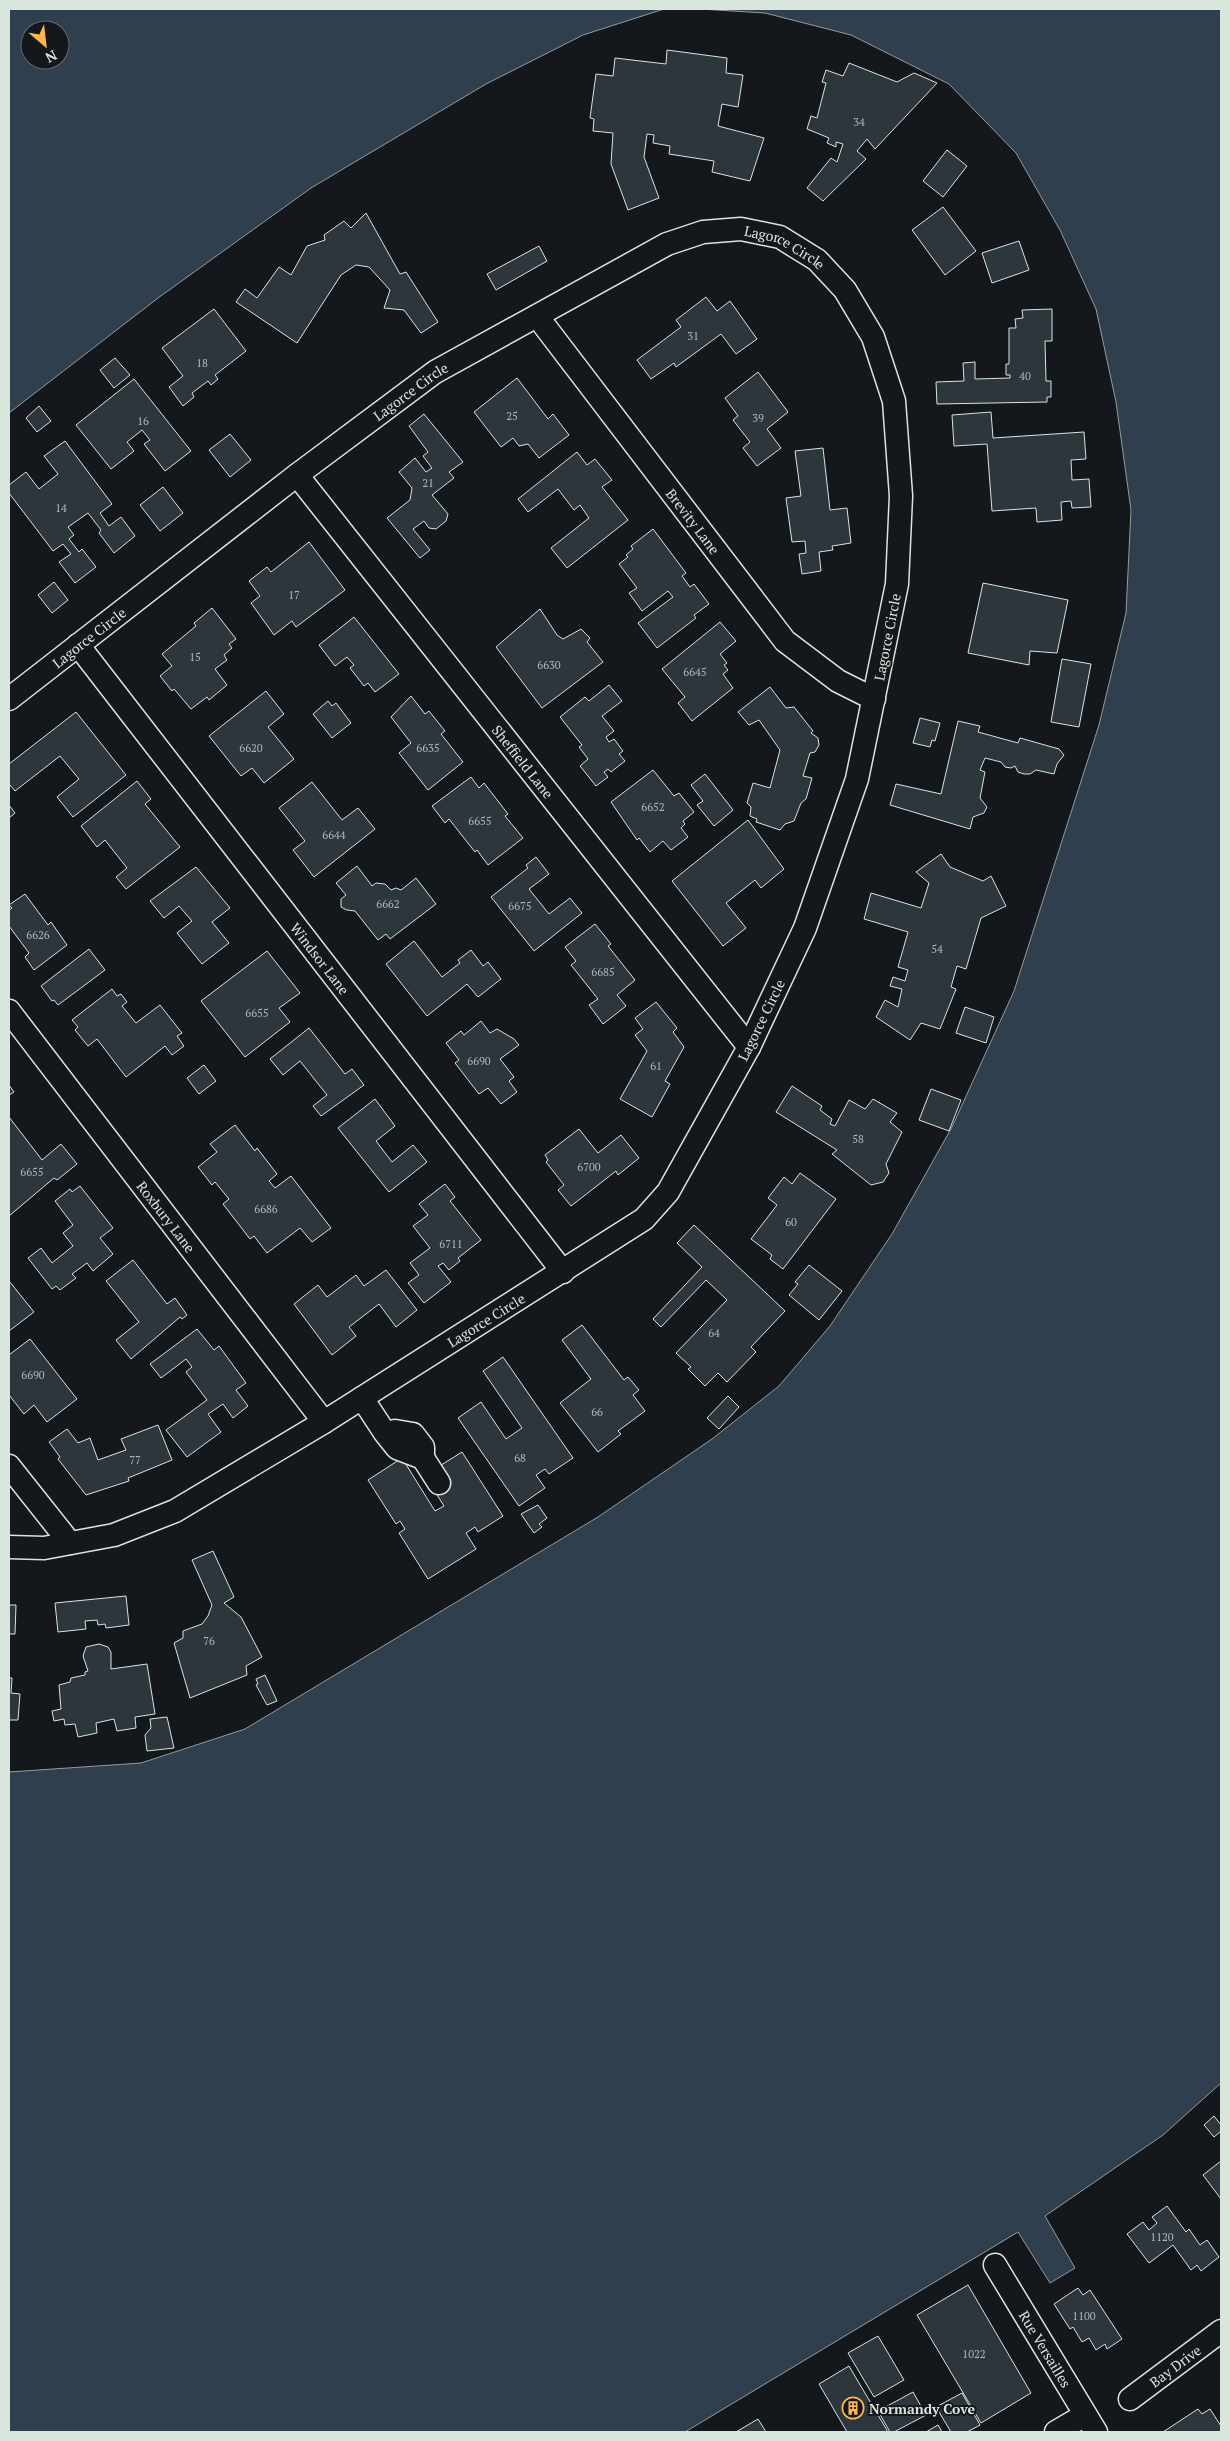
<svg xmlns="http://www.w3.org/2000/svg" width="1230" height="2441" font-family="'PT Serif',serif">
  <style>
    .water { fill: #2f3f4d; stroke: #939e99; fill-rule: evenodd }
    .building { fill: #2c363c; stroke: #d8e6dc }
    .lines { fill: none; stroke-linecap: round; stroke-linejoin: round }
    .minor-casing { stroke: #d8e6dc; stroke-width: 25 }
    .minor { stroke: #14181c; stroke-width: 22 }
    .labels { text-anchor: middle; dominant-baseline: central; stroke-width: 4; stroke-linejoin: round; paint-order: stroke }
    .number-label { font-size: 11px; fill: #adbab4 }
    .street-label { font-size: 14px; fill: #d8e6dc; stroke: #14181c }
    .poi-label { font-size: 14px; font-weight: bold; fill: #d8e6dc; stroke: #14181c; text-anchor: start }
  </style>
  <rect width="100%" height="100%" fill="#14181c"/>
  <g class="water">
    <path d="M9,9H664L583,35L486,84L311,188L158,298L9,413ZM30,30H60V60H30Z"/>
    <polygon points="700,9 1221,9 1221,2083 1163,2135 1045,2216 1075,2268 1050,2283 1018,2232 685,2432 9,2432 9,1772 141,1763 245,1729 598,1517 712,1439 779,1386 830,1326 892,1234 952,1127 1014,991 1099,725 1126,613 1131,510 1116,402 1096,309 1060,230 1016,153 949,84 851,35 765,13"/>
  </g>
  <g class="building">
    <polygon points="667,50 727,58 726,73 743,75 738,107 722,104 718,126 764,138 750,181 712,172 714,161 669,154 670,146 653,143 654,135 647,134 644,157 659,198 628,210 611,164 613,133 593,131 594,119 590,118 596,74 613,76 615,58 666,64"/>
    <polygon points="849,63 897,82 914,73 937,83 875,149 867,139 857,151 866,159 823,201 807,188 831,158 837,162 843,144 836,142 836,147 827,143 829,138 807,129 811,116 817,118 826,83 822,82 826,70 843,76"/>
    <polygon points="947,150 967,166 943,197 923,181"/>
    <polygon points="943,207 976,251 945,275 912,230"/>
    <polygon points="366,213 400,274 406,272 438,322 421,333 404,310 384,308 390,290 369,267 356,265 341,275 297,343 236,302 245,289 257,298 279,267 291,275 307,246 325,240 324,235 344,221 351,228"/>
    <polygon points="1019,241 1029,270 992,283 982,253"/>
    <polygon points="539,246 547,261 496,290 487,274"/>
    <polygon points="706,297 717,311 730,301 757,339 736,354 721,334 676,367 674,363 651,379 637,360 681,327 676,320"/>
    <polygon points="214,309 246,351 215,375 218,379 211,385 208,381 192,393 194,397 183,406 169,387 183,376 162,348"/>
    <polygon points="1052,309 1052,341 1045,341 1046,381 1051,381 1051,397 1047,397 1047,402 937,404 936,382 964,381 963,363 975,362 975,379 1010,378 1010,375 1006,375 1006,364 1009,364 1009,328 1016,328 1015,319 1023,318 1022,310"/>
    <polygon points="115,358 130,375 114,388 100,370"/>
    <polygon points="758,372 788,412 767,429 781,448 757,466 743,448 750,442 733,420 738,416 725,398"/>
    <polygon points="517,378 548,419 553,414 569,435 539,458 528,444 519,446 513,438 501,447 474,412"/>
    <polygon points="134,379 191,451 165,471 144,444 150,440 142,430 127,442 134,451 111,469 76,425"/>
    <polygon points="39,406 51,421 37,432 26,418"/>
    <polygon points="991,412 993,438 1084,432 1086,459 1071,460 1072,480 1089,479 1091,507 1072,508 1071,501 1061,502 1062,520 1037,522 1036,508 992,511 987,444 954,446 952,415"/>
    <polygon points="424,414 463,462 449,472 454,478 432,495 448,514 446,521 436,529 429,528 424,521 413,529 430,550 420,558 387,518 410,500 412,488 399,472 415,458 426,472 432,468 423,456 428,452 409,426"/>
    <polygon points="230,434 251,460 230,477 209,450"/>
    <polygon points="65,441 112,504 100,513 109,526 121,517 135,536 114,553 99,533 101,530 88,513 68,527 74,535 69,539 79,552 82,549 96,567 75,583 59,562 71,554 63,544 53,551 9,493 9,485 26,472 39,489 58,474 44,456"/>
    <polygon points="823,448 830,510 847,508 851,543 832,546 833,550 819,552 821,571 802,574 799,554 806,553 805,541 792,542 786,498 801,496 795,451"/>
    <polygon points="577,452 587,465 595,459 612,480 602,487 628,520 567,568 551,548 589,518 580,505 574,510 558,489 528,512 518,499"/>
    <polygon points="163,487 183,513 160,531 140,505"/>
    <polygon points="653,529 686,573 682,576 690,587 694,584 709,604 694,615 696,618 657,648 638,623 673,597 668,591 642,611 629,593 637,588 619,564 628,557 626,555 633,549 631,546"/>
    <polygon points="309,542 345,590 296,627 292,621 274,635 251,603 260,596 249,581 267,567 271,572"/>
    <polygon points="54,582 68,600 52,613 38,595"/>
    <polygon points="983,583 1068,600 1057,653 1030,651 1029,665 968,653"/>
    <polygon points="212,608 236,639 229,644 232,648 224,655 227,660 215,669 227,685 209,700 207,697 191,709 174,689 172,691 160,676 172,666 162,654 196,626 194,623"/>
    <polygon points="540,609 557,635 563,639 581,629 590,638 587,642 603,662 542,708 496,647"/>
    <polygon points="354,617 399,674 375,692 368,683 364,686 350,668 354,665 347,657 335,666 319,645"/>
    <polygon points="720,622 736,641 720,654 727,663 724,665 728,670 723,674 733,688 692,721 678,703 685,697 662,669"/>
    <polygon points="1062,659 1091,664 1079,727 1051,722"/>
    <polygon points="609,685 622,701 602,716 614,731 606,737 609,742 614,739 623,751 619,754 625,761 611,772 608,769 604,772 608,777 596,786 580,766 588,759 579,747 582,745 560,717 585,697 589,701"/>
    <polygon points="770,687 786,708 794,707 813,731 811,733 818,738 819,745 815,752 810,753 803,776 812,778 806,799 801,803 794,821 785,824 780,830 756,822 757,819 750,816 751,807 747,803 753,783 770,788 780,750 759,720 749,725 738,712"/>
    <polygon points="266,691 284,714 268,727 294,759 264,783 252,768 241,776 209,736"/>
    <polygon points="411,696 425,714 429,711 445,731 441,734 463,762 428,790 399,753 411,743 391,717"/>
    <polygon points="328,701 332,706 336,703 351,723 332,738 313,714"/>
    <polygon points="76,712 126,775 73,817 57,797 79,779 60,756 15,791 9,784 9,764"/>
    <polygon points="920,718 940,723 935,741 932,740 930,747 913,743"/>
    <polygon points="958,721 980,726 978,732 1018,743 1020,738 1059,749 1064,755 1057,764 1054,774 1036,770 1030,774 1024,774 1018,772 1015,766 1011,768 1005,767 1001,762 985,758 980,770 985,772 980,798 987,807 984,813 973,817 970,829 890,805 896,784 941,794"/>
    <polygon points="653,770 674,796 679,793 694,812 683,821 685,824 681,828 688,837 671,850 663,841 650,852 639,838 637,840 611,802"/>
    <polygon points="705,774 733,810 714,826 697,805 703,801 691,785"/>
    <polygon points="471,777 479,788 484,783 508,814 505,816 523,838 488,865 477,850 475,852 449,819 445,823 432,806"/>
    <polygon points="137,781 151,799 145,804 180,847 126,889 116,877 127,868 105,840 97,847 81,826"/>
    <polygon points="312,782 342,820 358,808 375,829 314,877 293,850 305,841 279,808"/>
    <polygon points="9,805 15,813 9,818"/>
    <polygon points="748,820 784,869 761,888 755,880 726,903 746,928 723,946 672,881"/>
    <polygon points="941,854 950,867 983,881 991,876 1006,906 981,918 966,969 957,966 951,987 956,989 940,1029 921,1023 910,1040 876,1017 885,1000 898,1007 902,989 890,986 893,977 905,981 908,970 898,967 908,932 864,919 871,893 921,908 929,883 916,872"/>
    <polygon points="536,857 549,874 529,889 549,914 570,898 582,913 534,951 491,897 528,868 526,865"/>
    <polygon points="357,866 372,886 376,883 385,884 391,890 396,888 401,890 416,878 436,904 390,939 386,934 378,940 355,911 347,910 341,907 341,899 346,895 336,883"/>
    <polygon points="196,867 230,908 212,922 229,943 202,964 177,933 192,921 179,906 164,918 150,901"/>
    <polygon points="25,894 48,925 51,922 67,945 34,970 25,957 29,953 9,926 9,910 12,908 9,905"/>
    <polygon points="595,924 611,944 608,946 635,980 617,995 626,1006 603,1024 589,1005 598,999 571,965 576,961 565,947"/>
    <polygon points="414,941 442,977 460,963 458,960 471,950 483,966 488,962 501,979 478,997 467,984 427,1016 386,964"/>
    <polygon points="89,949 105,970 58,1005 54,1000 52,1001 41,986"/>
    <polygon points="267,951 300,993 279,1008 290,1022 245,1057 201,1001"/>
    <polygon points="112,989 117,996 121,994 127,1002 122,1006 136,1023 160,1005 182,1033 177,1036 184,1046 172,1055 165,1046 126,1077 97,1039 88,1046 75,1030 78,1027 72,1020"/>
    <polygon points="656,1002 677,1028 673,1032 684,1047 665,1081 670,1084 652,1117 620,1099 647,1051 635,1035 643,1029 635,1018"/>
    <polygon points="965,1007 994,1017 986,1043 956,1033"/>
    <polygon points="481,1021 490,1033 497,1029 514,1039 519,1045 500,1059 514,1077 509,1081 517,1092 501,1104 488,1088 479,1094 455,1063 459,1060 446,1043 461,1031 464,1035"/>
    <polygon points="309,1028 345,1074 352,1069 364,1085 321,1116 313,1106 327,1095 300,1061 283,1075 270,1059"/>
    <polygon points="204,1065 216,1081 199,1094 187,1078"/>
    <polygon points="9,1085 14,1092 9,1095"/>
    <polygon points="792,1086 822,1106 820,1110 832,1119 830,1124 835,1126 849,1100 865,1109 873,1099 897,1113 890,1122 902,1132 886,1164 889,1173 883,1182 871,1185 832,1154 837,1150 776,1112"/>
    <polygon points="931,1089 961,1100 949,1131 919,1120"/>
    <polygon points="375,1099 395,1126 376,1141 392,1162 413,1145 427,1162 389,1192 338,1128"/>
    <polygon points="9,1117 42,1160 61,1144 77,1164 57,1180 54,1178 9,1216"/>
    <polygon points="235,1125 255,1151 257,1148 277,1174 269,1181 275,1188 291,1176 331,1228 312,1242 300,1228 267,1253 254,1236 250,1239 223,1204 229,1199 215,1182 212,1185 198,1167 217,1152 210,1144"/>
    <polygon points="579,1129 598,1153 621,1135 639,1158 618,1175 616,1171 571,1206 558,1190 564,1185 546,1162 548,1160 545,1155"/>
    <polygon points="800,1173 836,1199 783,1269 770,1259 772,1255 751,1239 777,1205 768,1198 784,1177 792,1184"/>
    <polygon points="445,1184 455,1197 450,1201 481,1240 458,1258 460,1261 449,1270 443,1263 438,1266 451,1282 424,1303 408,1283 419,1275 410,1263 430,1248 413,1226 428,1215 419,1204"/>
    <polygon points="80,1186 113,1228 100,1238 113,1254 93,1271 87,1263 72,1274 76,1278 60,1290 56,1286 52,1289 28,1258 41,1248 52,1263 73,1246 63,1233 73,1225 55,1201 70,1189 72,1192"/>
    <polygon points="694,1225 785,1311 751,1347 756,1352 727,1382 718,1373 705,1386 688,1369 691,1367 676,1353 727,1300 706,1280 661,1327 653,1319 702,1267 677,1243"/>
    <polygon points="133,1260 167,1304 175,1298 187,1315 182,1319 180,1317 131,1359 116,1340 139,1322 106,1281"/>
    <polygon points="809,1265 842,1291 819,1320 789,1295 798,1284 795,1282"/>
    <polygon points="386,1270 417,1310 396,1327 379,1304 349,1327 356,1336 332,1355 294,1304 318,1285 327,1297 356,1275 364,1286"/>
    <polygon points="9,1281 34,1312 9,1331"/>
    <polygon points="582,1325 624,1380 628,1377 639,1390 633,1395 645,1411 618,1431 621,1434 598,1452 560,1403 591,1379 562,1340"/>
    <polygon points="197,1329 214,1350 219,1346 246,1383 236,1390 248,1406 233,1418 223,1404 208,1414 221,1432 187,1457 166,1430 207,1400 186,1372 192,1367 186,1359 161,1378 150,1364"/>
    <polygon points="30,1339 77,1399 47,1422 34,1405 24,1414 9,1395 9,1355"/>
    <polygon points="503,1357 573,1458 549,1474 545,1469 536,1475 545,1488 519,1506 458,1418 481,1402 506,1439 522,1428 483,1371"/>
    <polygon points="728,1396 739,1407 719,1429 707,1418"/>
    <polygon points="158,1425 172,1460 128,1478 129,1481 86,1495 58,1459 60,1457 49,1442 67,1429 78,1443 90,1438 98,1460 126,1450 121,1439"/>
    <polygon points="462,1452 503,1516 478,1532 475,1527 466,1533 476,1549 428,1579 399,1533 405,1529 400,1521 396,1524 368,1480 402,1458 435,1511 444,1506 437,1495 451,1486 438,1467"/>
    <polygon points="538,1505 547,1518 539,1524 542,1527 534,1533 521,1514"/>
    <polygon points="213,1551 234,1597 224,1603 241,1617 262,1657 246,1666 247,1675 190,1698 174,1643 183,1638 183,1631 202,1624 208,1616 212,1605 192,1560"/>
    <polygon points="126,1596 129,1625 106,1628 105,1624 98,1625 97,1620 85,1621 86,1629 58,1632 55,1603"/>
    <polygon points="9,1605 16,1605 15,1634 9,1634"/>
    <polygon points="99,1644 108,1647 111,1652 111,1669 147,1664 155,1714 135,1717 136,1728 117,1731 114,1719 96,1723 97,1733 78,1737 75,1724 65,1725 64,1719 54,1721 52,1711 61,1709 59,1685 70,1682 71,1678 85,1675 85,1672 88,1671 83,1656 86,1647"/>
    <polygon points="265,1675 277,1701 267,1705 256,1685 258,1684 256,1679"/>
    <polygon points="9,1678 12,1678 11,1693 20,1694 18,1720 9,1720"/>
    <polygon points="167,1717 174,1748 147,1751 145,1735 151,1728 150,1719"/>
    <polygon points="1214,2116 1221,2125 1221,2131 1214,2137 1204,2125"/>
    <polygon points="1221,2161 1221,2199 1203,2175"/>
    <polygon points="1167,2206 1186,2232 1189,2229 1200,2245 1207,2240 1219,2257 1201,2271 1197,2265 1191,2270 1173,2245 1149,2263 1127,2234 1143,2222 1149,2230 1157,2223 1152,2217"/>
    <polygon points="968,2285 1031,2393 981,2423 917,2315"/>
    <polygon points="1078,2288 1083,2295 1090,2290 1122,2339 1107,2349 1105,2344 1096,2350 1089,2338 1082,2342 1073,2327 1070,2329 1054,2304"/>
    <polygon points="878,2336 904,2380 874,2397 848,2353"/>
    <polygon points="849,2366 888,2432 847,2432 819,2384"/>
    <polygon points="913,2392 926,2415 894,2432 890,2432 878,2411"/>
    <polygon points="962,2393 980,2425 967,2432 951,2432 936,2407"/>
    <polygon points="1198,2409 1202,2414 1210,2409 1221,2426 1221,2432 1163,2432"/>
    <polygon points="758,2419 766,2432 736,2432"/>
    <polygon points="938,2425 942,2432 926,2432"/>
  </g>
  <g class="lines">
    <g class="minor-casing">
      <g id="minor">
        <path id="s1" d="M537,316L785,641L838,681L874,699"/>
        <path id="s2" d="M297,475L749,1047"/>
        <path id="s3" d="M78,645L563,1272"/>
        <path id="s4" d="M9,699L297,475L435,372L667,244L703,232L741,229L780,237L817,260L845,290L873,337L894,401L901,496L897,584L857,779L805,928L749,1047L668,1192L644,1219L324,1422L175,1511L114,1535L44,1548L9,1547"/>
        <path id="s5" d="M9,1011L324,1422"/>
        <polyline points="362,1398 385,1433 395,1431 413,1434 423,1447 423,1458 397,1448 385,1433"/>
        <polyline points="423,1458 439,1483"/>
        <polyline points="9,1466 70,1543"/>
        <path id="s6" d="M995,2265L1096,2432"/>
        <path id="s7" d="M1130,2399L1221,2331"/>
        <polyline points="1056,2432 1085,2415"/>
      </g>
    </g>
    <use href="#minor" class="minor"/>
  </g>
  <defs>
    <g id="building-ring" transform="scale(1.125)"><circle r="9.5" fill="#14181c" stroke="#ffb74d" stroke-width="1.5"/><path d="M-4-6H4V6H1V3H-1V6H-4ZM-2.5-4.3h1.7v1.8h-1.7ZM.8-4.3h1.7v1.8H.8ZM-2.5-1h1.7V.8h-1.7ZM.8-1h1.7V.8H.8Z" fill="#ffb74d"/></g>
  </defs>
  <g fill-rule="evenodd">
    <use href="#building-ring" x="853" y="2408"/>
  </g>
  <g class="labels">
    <g class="number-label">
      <text x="859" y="122">34</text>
      <text x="693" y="336">31</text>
      <text x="202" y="363">18</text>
      <text x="1025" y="376">40</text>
      <text x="512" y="416">25</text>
      <text x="758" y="418">39</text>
      <text x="143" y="421">16</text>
      <text x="428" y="483">21</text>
      <text x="61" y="508">14</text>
      <text x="294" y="595">17</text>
      <text x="195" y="657">15</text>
      <text x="549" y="665">6630</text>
      <text x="695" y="672">6645</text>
      <text x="251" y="748">6620</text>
      <text x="428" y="748">6635</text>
      <text x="653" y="807">6652</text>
      <text x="480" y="821">6655</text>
      <text x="334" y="835">6644</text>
      <text x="388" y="904">6662</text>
      <text x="520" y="906">6675</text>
      <text x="38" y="935">6626</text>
      <text x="937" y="949">54</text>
      <text x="603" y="972">6685</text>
      <text x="257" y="1013">6655</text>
      <text x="479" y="1061">6690</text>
      <text x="656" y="1066">61</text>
      <text x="858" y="1139">58</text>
      <text x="589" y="1167">6700</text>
      <text x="32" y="1172">6655</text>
      <text x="266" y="1209">6686</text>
      <text x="791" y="1222">60</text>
      <text x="451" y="1244">6711</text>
      <text x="714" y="1333">64</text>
      <text x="33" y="1375">6690</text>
      <text x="597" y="1412">66</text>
      <text x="520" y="1458">68</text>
      <text x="135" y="1460">77</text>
      <text x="209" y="1641">76</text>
      <text x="1162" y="2237">1120</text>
      <text x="1084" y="2316">1100</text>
      <text x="974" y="2354">1022</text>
    </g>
    <g class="street-label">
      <text stroke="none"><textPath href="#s4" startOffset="926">Lagorce Circle</textPath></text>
      <text stroke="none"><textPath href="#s4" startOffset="506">Lagorce Circle</textPath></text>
      <text stroke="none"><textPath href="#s1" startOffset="258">Brevity Lane</textPath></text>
      <text stroke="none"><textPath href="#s4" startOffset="101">Lagorce Circle</textPath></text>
      <text transform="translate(887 637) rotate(-79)">Lagorce Circle</text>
      <text stroke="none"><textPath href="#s2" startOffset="365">Sheffield Lane</textPath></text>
      <text stroke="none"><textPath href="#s3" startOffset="396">Windsor Lane</textPath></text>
      <text transform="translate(761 1020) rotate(-64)">Lagorce Circle</text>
      <text stroke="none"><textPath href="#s5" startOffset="259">Roxbury Lane</textPath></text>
      <text transform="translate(486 1320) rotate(-32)">Lagorce Circle</text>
      <text stroke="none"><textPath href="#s6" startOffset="98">Rue Versailles</textPath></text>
      <text stroke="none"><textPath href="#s7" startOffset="56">Bay Drive</textPath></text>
    </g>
    <g class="poi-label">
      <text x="869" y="2408">Normandy Cove</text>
    </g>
  </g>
  <rect width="1230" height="2441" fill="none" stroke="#d8e6dc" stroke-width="20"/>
  <g transform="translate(45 45) rotate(152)"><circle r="24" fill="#14181c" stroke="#626a69"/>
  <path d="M0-4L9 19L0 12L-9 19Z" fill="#ffb74d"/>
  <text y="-8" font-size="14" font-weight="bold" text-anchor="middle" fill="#d8e6dc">N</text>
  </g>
</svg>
